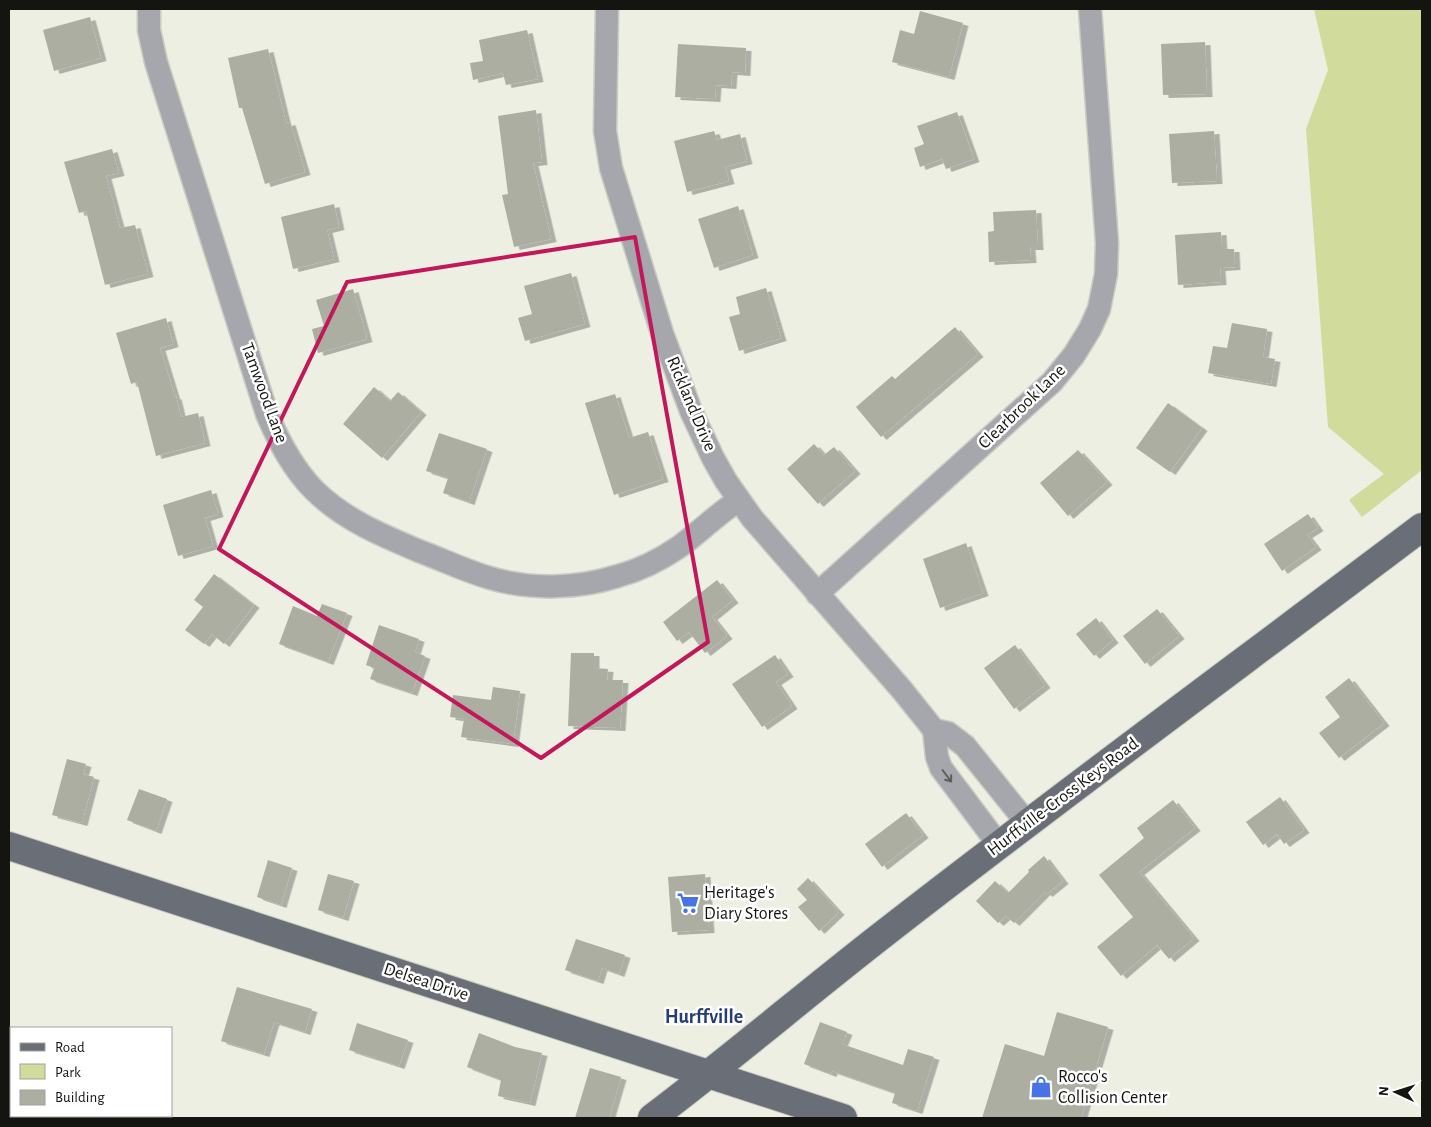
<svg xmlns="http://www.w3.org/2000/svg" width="1431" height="1127" font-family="'Alegreya Sans',sans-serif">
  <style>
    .green { fill: #d1db9c }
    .building { fill: #acaea2; filter: url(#shadow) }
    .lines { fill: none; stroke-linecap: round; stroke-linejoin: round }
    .minor-casing { stroke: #c9ccc0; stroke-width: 25 }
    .major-casing { stroke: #c9ccc0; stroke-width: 30 }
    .minor { stroke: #a5a7ad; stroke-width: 22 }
    .major { stroke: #696e77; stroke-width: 28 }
    .oneway { stroke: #5c5e5e }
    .marked { fill: none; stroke: #c2185b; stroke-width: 4; stroke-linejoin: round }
    .labels { text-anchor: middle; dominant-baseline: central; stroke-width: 5; stroke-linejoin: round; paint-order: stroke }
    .street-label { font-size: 18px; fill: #141510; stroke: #fff }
    .poi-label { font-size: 18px; fill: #141510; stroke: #fff; text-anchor: start }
    .quarter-label { font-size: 20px; font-weight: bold; fill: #263d75; stroke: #fff }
  </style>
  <defs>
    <filter id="shadow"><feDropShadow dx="5.5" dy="3" stdDeviation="0" flood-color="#0004"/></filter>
  </defs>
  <rect width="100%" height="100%" fill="#ecefe2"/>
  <polygon class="green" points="1314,9 1422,9 1422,470 1362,517 1349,500 1384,474 1328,427 1306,129 1328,70"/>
  <g class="building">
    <polygon points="920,11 963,23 949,77 892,62 900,30 914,34"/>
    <polygon points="90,17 101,58 54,71 43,30"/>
    <polygon points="527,30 538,79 506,85 503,73 473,80 470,63 483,61 479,40"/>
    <polygon points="1205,42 1207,94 1163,95 1161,44"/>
    <polygon points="678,44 746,48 745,73 732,72 731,86 716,85 715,99 675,97"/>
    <polygon points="268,49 286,123 290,122 305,172 265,184 242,108 239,108 228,58"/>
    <polygon points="536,110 542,162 533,163 551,239 514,247 502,195 508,194 498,116"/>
    <polygon points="957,112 974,159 946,169 942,159 920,167 914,148 924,144 917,126"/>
    <polygon points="714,131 717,140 740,134 747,161 725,167 729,181 687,192 674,141"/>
    <polygon points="1214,131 1217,181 1172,183 1169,134"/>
    <polygon points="112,149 119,173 106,176 120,228 135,225 148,274 105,285 86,211 79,213 64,162"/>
    <polygon points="334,204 339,227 327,230 334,259 293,269 281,217"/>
    <polygon points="738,206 753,255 714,268 698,219"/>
    <polygon points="1036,210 1038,247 1030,247 1031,260 989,262 988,232 994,231 993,212"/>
    <polygon points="1221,232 1222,249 1234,249 1235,267 1220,268 1221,282 1178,285 1175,235"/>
    <polygon points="571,273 585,324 525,341 518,318 532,314 524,286"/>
    <polygon points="766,288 781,338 739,351 729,317 740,314 736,297"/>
    <polygon points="353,289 367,339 318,353 312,329 324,326 316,300"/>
    <polygon points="166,318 173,344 160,348 175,397 176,396 181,417 198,413 205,443 156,456 137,382 131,384 116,333"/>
    <polygon points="1232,323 1267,329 1263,357 1275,359 1271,384 1208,373 1213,346 1227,348"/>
    <polygon points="955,327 978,354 881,437 856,407 892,376 895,379"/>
    <polygon points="374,387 390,401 398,392 421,412 382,458 343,424"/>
    <polygon points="615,394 629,438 648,432 663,479 614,495 585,403"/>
    <polygon points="1168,403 1202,428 1170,472 1136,448"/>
    <polygon points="439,433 487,449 469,502 443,493 448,478 426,471"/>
    <polygon points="814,444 824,455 834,447 855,471 818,504 787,469"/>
    <polygon points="1078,450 1107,482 1068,516 1040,483"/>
    <polygon points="211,490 218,514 205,518 213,546 178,556 163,505"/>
    <polygon points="1308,514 1318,528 1307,535 1316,547 1282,571 1264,544"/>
    <polygon points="966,543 983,593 940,608 923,559"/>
    <polygon points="214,574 254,605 224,644 212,634 204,644 185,630 203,607 194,600"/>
    <polygon points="717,580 733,600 712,617 727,636 705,653 689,632 677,641 663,622"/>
    <polygon points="322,604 347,613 328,662 279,644 293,606 317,616"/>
    <polygon points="1157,609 1179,636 1145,664 1123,636"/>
    <polygon points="1096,618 1113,640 1094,656 1076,634"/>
    <polygon points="379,625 419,639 415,652 425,656 412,693 370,679 374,668 366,665"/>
    <polygon points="1015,645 1045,685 1014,709 984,668"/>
    <polygon points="571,653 594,653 594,668 608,669 607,680 623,680 620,728 568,726"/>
    <polygon points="775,655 788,674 776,682 792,706 762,727 732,684"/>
    <polygon points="1349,678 1384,723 1339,758 1319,733 1340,717 1325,697"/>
    <polygon points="493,687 520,691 513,744 461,737 464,719 450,717 453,695 491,700"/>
    <polygon points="67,759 86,764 83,774 94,777 82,823 52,815"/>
    <polygon points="139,789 167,799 156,831 127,820"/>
    <polygon points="1280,797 1304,830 1284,844 1277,834 1263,845 1246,822"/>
    <polygon points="1173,800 1195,828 1139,872 1194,938 1169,959 1157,945 1121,976 1097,947 1133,917 1099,875 1144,838 1137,828"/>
    <polygon points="906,813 923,835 882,867 865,844"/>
    <polygon points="1044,856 1063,881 1047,894 1045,892 1014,923 1006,916 998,923 976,901 995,881 1008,893 1029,872 1028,870"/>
    <polygon points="268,860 292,868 281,905 257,897"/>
    <polygon points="328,874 354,881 343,918 318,910"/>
    <polygon points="705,874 709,930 672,932 668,877"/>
    <polygon points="808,878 839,912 819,931 798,907 807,900 797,889"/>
    <polygon points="576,939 625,955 619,974 602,968 598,981 565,970"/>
    <polygon points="237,987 312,1009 305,1032 274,1022 264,1054 221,1041"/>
    <polygon points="1057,1012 1108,1027 1081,1118 982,1118 1005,1044 1044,1056"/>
    <polygon points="820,1022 847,1032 842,1044 903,1065 908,1049 934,1057 917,1111 892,1103 895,1093 832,1071 831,1074 804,1064"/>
    <polygon points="357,1023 408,1040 399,1066 349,1050"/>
    <polygon points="479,1033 515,1047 542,1053 530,1103 498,1096 501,1080 467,1067"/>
    <polygon points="590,1068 621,1077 609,1118 575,1118"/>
  </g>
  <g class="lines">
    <g class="minor-casing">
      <g id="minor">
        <path d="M149,9V30L156,62L267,414C279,442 293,469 315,491C345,520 381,535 419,551C443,560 466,571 490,578C531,590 577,589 618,576C640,570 660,560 679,547C700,532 717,514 739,500"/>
        <polyline points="607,9 605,131 611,168 662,333 691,411 713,458 726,481 752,518 902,690 934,730 937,757 941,768 999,845"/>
        <polyline points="817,594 1052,382 1074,355 1090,329 1099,309 1106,274 1107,243 1090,9"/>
        <polyline points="934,730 948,733 965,746 1027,823"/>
      </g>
    </g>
    <g class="major-casing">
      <g id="major">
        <polyline points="9,846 843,1118"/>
        <path d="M652,1118C730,1059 804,996 881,936C1059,797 1242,663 1422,527"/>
      </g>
    </g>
    <use href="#minor" class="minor"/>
    <use href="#major" class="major"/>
  </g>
  <defs><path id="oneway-shaft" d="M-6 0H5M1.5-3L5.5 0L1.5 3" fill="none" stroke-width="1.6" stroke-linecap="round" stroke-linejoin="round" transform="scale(1.25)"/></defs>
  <use class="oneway" href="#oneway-shaft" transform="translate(947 776) rotate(53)"/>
  <path class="marked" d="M635,237L708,642L541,758L219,549L347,282Z"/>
  <defs>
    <g id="supermarket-bare" transform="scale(1.725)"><path d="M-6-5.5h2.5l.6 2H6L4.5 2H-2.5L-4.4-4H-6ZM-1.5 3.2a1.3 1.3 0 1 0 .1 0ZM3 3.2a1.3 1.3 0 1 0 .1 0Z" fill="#4773e5" stroke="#fff" stroke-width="2.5" paint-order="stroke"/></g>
    <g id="shop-bare" transform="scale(1.725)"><path d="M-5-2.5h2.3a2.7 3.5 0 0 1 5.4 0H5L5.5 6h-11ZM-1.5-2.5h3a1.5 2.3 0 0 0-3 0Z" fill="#4773e5" stroke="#fff" stroke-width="2.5" paint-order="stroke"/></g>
  </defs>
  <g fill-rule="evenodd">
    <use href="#supermarket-bare" x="688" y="903"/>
    <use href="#shop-bare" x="1041" y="1087"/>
  </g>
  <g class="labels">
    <g class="street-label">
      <text transform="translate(264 393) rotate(70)">Tamwood Lane</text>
      <text transform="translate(691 404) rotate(67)">Rickland Drive</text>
      <text transform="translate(1022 407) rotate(-44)">Clearbrook Lane</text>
      <text transform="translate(1063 797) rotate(-37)">Hurffville-Cross Keys Road</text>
      <text transform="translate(426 982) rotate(18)">Delsea Drive</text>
    </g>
    <g class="poi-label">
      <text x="704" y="893">Heritage's<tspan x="704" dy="21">Diary Stores</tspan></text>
      <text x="1058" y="1077">Rocco's<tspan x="1058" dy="21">Collision Center</tspan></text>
    </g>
    <g class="quarter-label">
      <text x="704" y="1017">Hurffville</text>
    </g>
  </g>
  <rect width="1431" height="1127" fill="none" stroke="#141510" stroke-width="20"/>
  <rect x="10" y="1027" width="162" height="90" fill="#ffffff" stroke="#a1a19f"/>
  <rect x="20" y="1043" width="25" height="8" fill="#696e77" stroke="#a1a19f"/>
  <text x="55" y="1052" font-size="15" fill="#141510">Road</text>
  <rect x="20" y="1064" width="25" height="15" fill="#d1db9c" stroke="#a1a19f"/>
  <text x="55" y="1077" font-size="15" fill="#141510">Park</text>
  <rect x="20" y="1090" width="25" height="15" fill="#acaea2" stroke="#a1a19f"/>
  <text x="55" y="1102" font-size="15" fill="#141510">Building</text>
  <g transform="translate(1396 1092) rotate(274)" stroke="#ffffff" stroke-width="4" paint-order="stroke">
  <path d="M0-4L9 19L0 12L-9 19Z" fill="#141510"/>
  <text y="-8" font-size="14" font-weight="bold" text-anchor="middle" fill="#141510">N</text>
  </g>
</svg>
